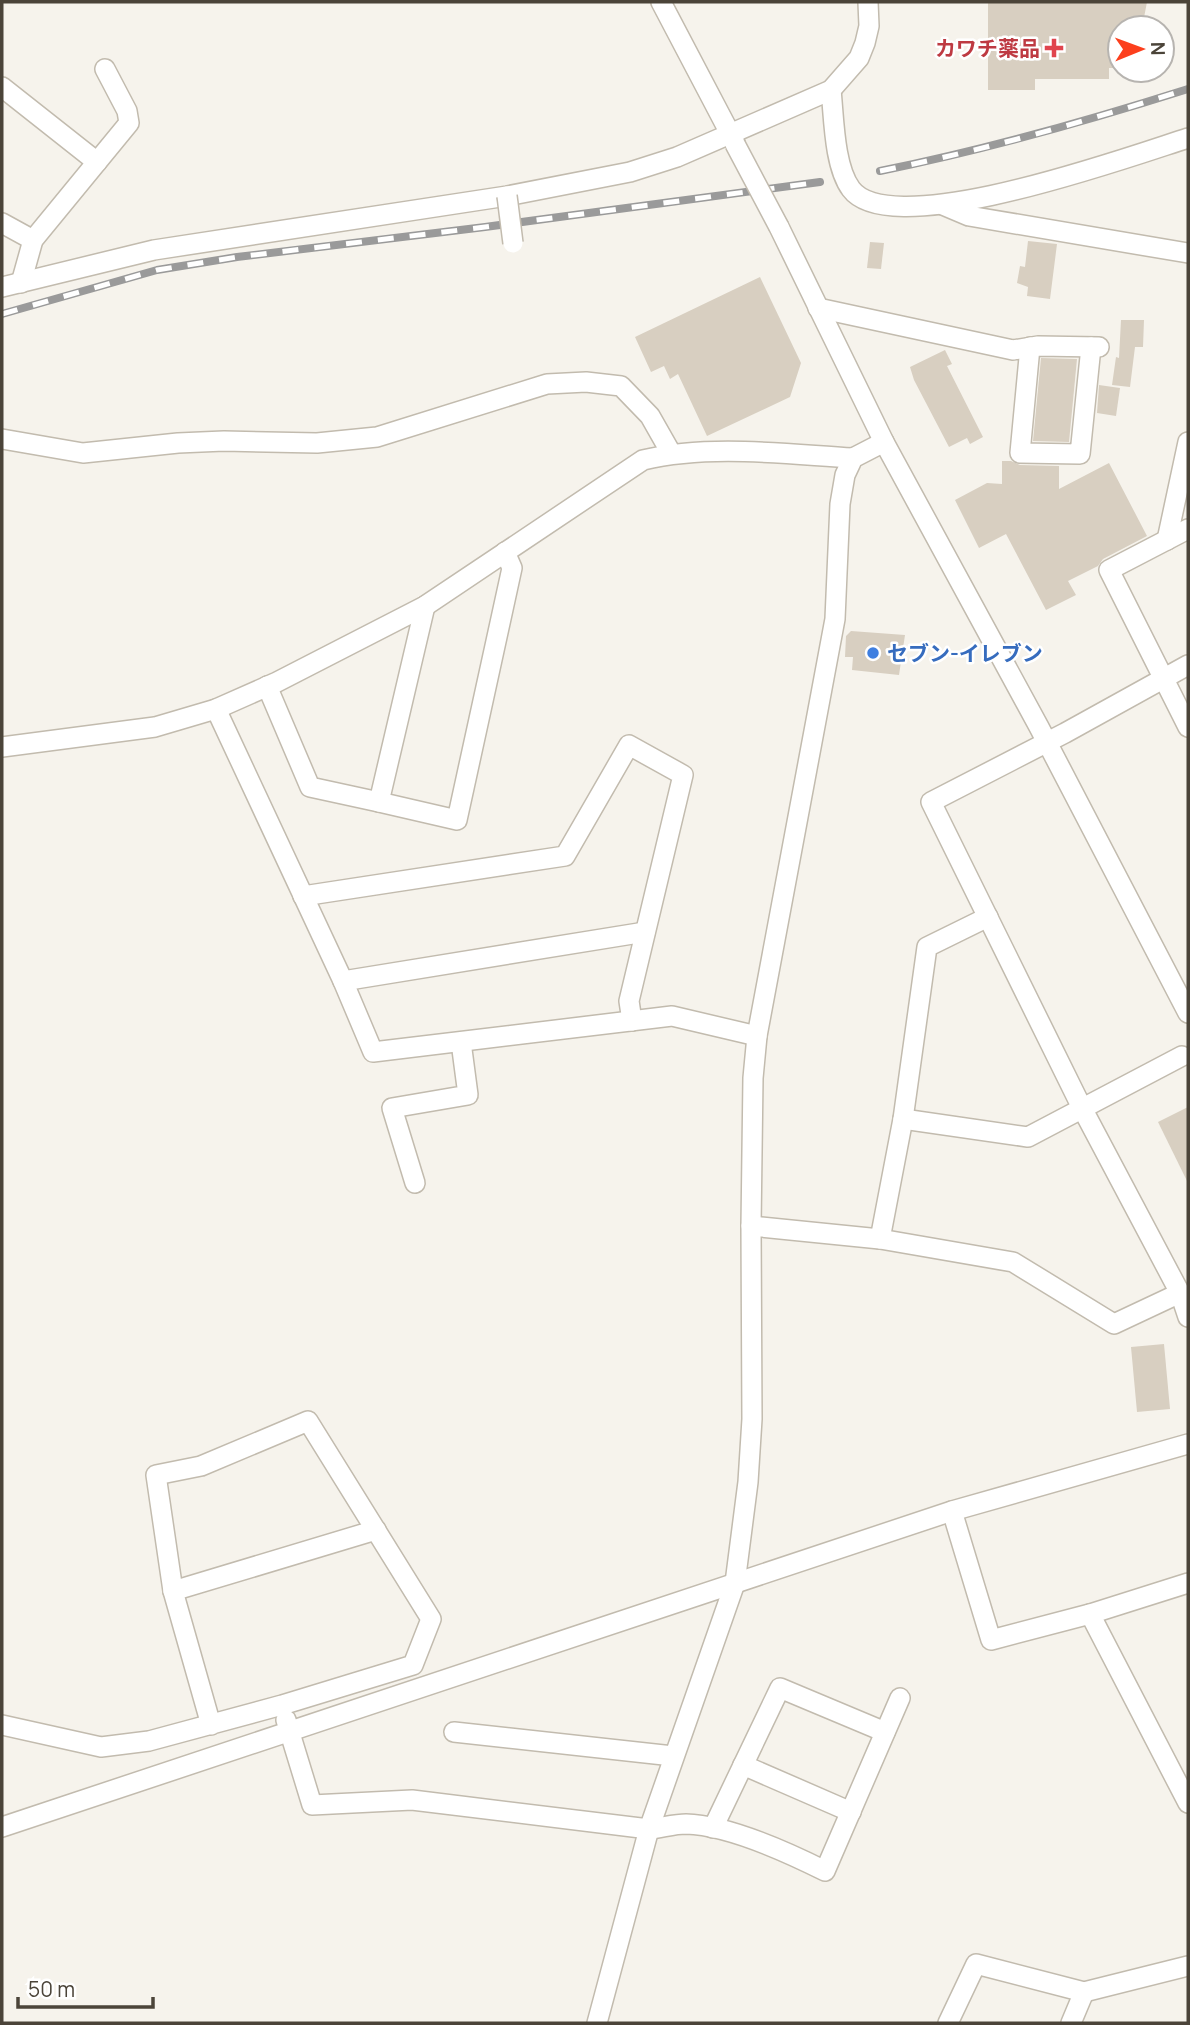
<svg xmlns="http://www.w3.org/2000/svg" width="1190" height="2025" font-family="Manrope,'Noto Sans JP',sans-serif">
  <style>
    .building { fill: #d8cfc1 }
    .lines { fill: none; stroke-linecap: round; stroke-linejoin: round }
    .minor-casing { stroke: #c2bbae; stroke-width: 22 }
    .minor { stroke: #fff; stroke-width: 19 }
    .rail-casing { stroke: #9a9a9a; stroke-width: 8 }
    .rail { stroke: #fff; stroke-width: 5; stroke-dasharray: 16; stroke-linecap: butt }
    .minor-bridge-casing { stroke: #c2bbae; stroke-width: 22; stroke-linecap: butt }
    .minor-bridge { stroke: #fff; stroke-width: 19 }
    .health-dot { fill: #e0444e; stroke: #fff; stroke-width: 2.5 }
    .shop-dot { fill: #3f7fe0; stroke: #fff; stroke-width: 2.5 }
    .labels { text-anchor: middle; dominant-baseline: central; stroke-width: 5; stroke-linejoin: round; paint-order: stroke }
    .health-label { font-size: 21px; font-weight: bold; fill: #be3a42; stroke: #fff; text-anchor: end }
    .shop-label { font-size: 21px; font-weight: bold; fill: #366cbe; stroke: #fff; text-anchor: start }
  </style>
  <rect width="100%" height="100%" fill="#f6f3ec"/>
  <g class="building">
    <polygon points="988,2 1147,2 1142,28 1120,28 1120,68 1109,68 1109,79 1035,79 1035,90 988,90"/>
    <polygon points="1028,241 1057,244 1050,299 1027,296 1028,287 1017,283 1020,266 1025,267"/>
    <polygon points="870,242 884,243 881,269 867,268"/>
    <polygon points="760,277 801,363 790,397 707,436 678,374 670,379 664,366 651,372 635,337"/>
    <polygon points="1121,320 1144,320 1143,347 1135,347 1130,387 1112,385 1116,357 1119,358"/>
    <polygon points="945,350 952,364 947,366 983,437 970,444 967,438 949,447 914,380 910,367"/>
    <polygon points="1041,358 1077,359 1069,442 1033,441"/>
    <polygon points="1099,385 1120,388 1116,416 1097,413"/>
    <polygon points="1002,461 1011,461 1020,465 1059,466 1059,489 1109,463 1147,536 1103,559 1098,566 1068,581 1076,595 1046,610 1006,534 979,548 955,500 987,483 1002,484"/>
    <polygon points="851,631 905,635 899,675 852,670 853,657 845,657 846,636"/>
    <polygon points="1188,1107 1188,1183 1158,1122"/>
    <polygon points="1164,1344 1170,1409 1137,1412 1131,1347"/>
  </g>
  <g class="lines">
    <g class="minor-casing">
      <g id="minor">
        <polyline points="661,2 735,143"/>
        <polyline points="2,87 97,162"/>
        <path d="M831,90C834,118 834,166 851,189C891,243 1131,156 1188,138"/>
        <polyline points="943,205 969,216 1188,253"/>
        <polyline points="2,223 33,240"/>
        <polyline points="779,227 884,442 1039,727 1188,1013"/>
        <polyline points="21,283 33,240 129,123 127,111 105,69"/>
        <polyline points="2,287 154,250 507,196 630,172 677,157 831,90 859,58 865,43 869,26 868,2"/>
        <polyline points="818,308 1013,350 1038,346 1099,347"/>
        <polyline points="1030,347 1020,453 1080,454 1091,347"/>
        <polyline points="2,439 83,453 178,443 224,441 317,443 377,437 547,384 586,382 621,386 650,416 671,453"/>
        <polyline points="1188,529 1109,570 1188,727"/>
        <polyline points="1167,540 1188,442"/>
        <polyline points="425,606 379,802 457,820 512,568 505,552"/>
        <polyline points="1188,665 1065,733 931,802 1082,1108 1180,1293 1188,1317"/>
        <polyline points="267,686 310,787 379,802"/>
        <polyline points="216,709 343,981 373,1052 672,1016 757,1036"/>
        <path d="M2,747L155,727L216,709L277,682L425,606L643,460C710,444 784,454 853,458"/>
        <polyline points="303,896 565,856 629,745 683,775 629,1001 632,1021"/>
        <polyline points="343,981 645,932"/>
        <polyline points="903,1119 1028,1137 1182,1056"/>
        <polyline points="415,1183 392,1108 468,1095 461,1042"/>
        <polyline points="751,1226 880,1239 1013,1262 1114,1324 1180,1293"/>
        <polyline points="880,1239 903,1119 927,947 988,917"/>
        <polyline points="952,1511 991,1640 1090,1614 1188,1583"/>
        <polyline points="173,1591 376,1530"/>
        <polyline points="1090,1614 1188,1803"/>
        <path d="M286,1720L312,1805L412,1800L649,1829C661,1828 674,1824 686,1824C727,1825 789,1853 825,1871L900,1698"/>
        <polyline points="2,1725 101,1747 149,1741 282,1705 413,1665 431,1619 308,1421 201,1466 156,1475 173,1591 211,1725"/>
        <polyline points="454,1732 673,1756"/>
        <polyline points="743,1765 851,1812"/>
        <polyline points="2,1827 952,1511 1188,1444"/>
        <polyline points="713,1828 780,1688 885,1732"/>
        <polyline points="597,2023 649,1829 735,1583 748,1482 752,1419 751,1226 753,1078 757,1036 835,619 840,504 845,475 853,458 884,442"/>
        <polyline points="948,2023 976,1964 1084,1992 1188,1966"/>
        <polyline points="1071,2023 1084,1992"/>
      </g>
    </g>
    <use href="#minor" class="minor"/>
    <g class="rail-casing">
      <g id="rail">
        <path d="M880,171C985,150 1087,121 1188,89"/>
        <polyline points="2,314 157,270 237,257 485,227 820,182"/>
      </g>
    </g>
    <use href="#rail" class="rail"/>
    <g class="minor-bridge-casing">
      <g id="minor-bridge">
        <polyline points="735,144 779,227"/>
        <polyline points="507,196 513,243"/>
      </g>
    </g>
    <use href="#minor-bridge" class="minor-bridge"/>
  </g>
  <path class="health-dot" d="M1050.5 37.5h7v7h7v7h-7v7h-7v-7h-7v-7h7z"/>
  <circle class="shop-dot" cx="873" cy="653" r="7"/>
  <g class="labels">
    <g class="health-label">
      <text x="1040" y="48">カワチ薬品</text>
    </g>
    <g class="shop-label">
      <text x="887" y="653">セブン-イレブン</text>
    </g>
  </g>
  <rect width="1190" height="2025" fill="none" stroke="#4b4439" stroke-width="7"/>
  <g transform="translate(1141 49) rotate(89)"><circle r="33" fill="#ffffff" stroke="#b7b4b0" stroke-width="2"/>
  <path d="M0-5L12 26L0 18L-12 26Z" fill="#fc3f1d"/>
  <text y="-10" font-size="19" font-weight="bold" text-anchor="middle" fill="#4b4439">N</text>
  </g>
  <path d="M18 1997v10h135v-10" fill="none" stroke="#4b4439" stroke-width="3.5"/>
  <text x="28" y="1997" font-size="21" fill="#4b4439" stroke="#ffffff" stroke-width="5" paint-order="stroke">50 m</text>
</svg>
